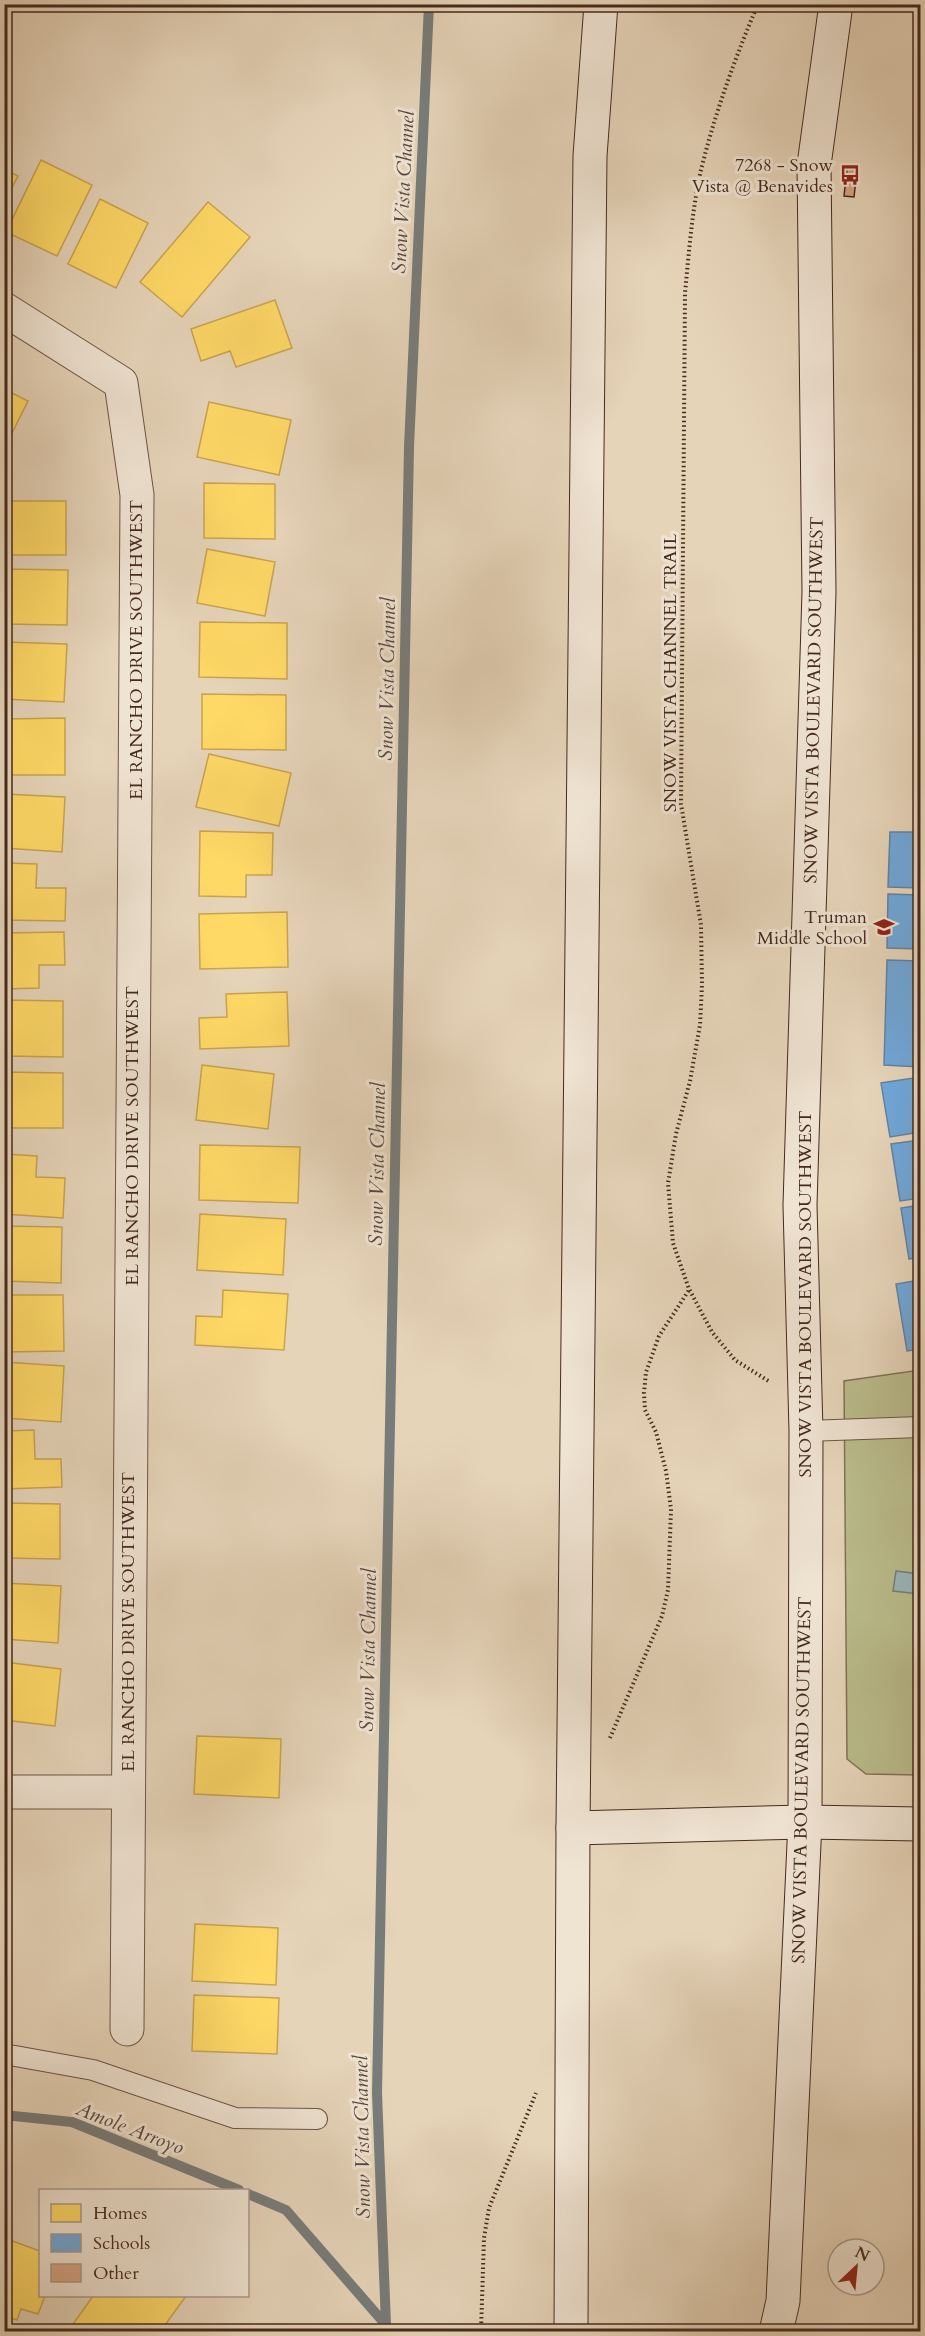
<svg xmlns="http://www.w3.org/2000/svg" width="925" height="2336" font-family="Cardo,serif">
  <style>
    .green { fill: #babb8b; stroke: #807254; stroke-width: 1.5 }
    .water { fill: #9ab5ba; stroke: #787d7b; stroke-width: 1.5 }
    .homes { fill: #ffd966; stroke: #c8a450; stroke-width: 1.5 }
    .schools { fill: #6fa8dc; stroke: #6382a3; stroke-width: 1.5 }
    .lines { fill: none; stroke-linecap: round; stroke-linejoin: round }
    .stream { stroke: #787d7b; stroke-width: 10 }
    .building { fill: #d7a583; stroke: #462a1d; stroke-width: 1.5 }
    .lane-casing { stroke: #6e5444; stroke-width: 22 }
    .street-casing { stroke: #6e5444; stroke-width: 35 }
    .secondary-casing { stroke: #462a1d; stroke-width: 35 }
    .path { stroke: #462a1d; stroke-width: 4; stroke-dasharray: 1.5 3; stroke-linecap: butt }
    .lane { stroke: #efe3d2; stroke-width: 20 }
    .street { stroke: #efe3d2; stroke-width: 33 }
    .secondary { stroke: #efe3d2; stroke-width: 33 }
    .labels { text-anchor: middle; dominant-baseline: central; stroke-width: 6; stroke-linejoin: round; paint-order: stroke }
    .poi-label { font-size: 18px; fill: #462a1d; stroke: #efe3d2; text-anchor: end }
    .street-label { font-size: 18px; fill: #462a1d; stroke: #efe3d2 }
    .water-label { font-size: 20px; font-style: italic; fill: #57463c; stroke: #efe3d2 }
  </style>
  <rect width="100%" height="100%" fill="#e6d4b9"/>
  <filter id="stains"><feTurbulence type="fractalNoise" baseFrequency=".00333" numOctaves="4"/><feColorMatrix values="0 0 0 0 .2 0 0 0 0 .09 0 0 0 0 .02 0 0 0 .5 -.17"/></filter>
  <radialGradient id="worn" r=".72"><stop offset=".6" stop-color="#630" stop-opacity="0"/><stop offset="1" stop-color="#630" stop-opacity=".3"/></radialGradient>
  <polygon class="green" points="920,1370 920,1775 866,1774 847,1759 844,1381"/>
  <polygon class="water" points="896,1571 920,1574 920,1594 893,1591"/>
  <g class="homes">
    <polygon points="41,160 92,185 57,256 6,232"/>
    <polygon points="4,169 18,176 4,203"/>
    <polygon points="100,199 148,223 116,288 68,264"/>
    <polygon points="208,202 250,237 182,317 140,282"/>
    <polygon points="275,300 292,348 236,367 230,351 201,361 191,329"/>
    <polygon points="4,389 28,401 4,449"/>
    <polygon points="209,402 291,420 279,475 197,457"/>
    <polygon points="204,483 275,484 275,539 204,538"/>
    <rect x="4" y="501" width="62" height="54"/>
    <polygon points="207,549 275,562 265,616 197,603"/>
    <polygon points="4,569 68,570 67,625 4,624"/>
    <polygon points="200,622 287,623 287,679 199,677"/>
    <polygon points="4,642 67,644 64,702 4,699"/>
    <polygon points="202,694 286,695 286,750 202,749"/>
    <polygon points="65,718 65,775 4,775 4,719"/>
    <polygon points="209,754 291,773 279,826 196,807"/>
    <polygon points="4,794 65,797 62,852 4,848"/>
    <polygon points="200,831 273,833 272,875 246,875 246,897 199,896"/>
    <polygon points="4,863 37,864 36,888 66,888 65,921 4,920"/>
    <polygon points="287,912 288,967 200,969 199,914"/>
    <polygon points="64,932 65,965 39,965 39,988 4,989 4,933"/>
    <polygon points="287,992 289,1046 200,1049 199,1018 227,1017 226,994"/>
    <polygon points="4,1000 63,1001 63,1057 4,1056"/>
    <polygon points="202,1065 274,1074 268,1129 196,1120"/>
    <polygon points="4,1072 63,1073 63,1128 4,1128"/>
    <polygon points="200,1145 300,1147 298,1203 199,1200"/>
    <polygon points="4,1154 37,1156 36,1177 65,1178 63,1218 4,1214"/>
    <polygon points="200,1214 286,1219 283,1275 197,1270"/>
    <polygon points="4,1226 62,1227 61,1283 4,1281"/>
    <polygon points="223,1290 288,1294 284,1350 195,1345 196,1316 222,1317"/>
    <polygon points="4,1295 63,1295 64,1351 4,1352"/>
    <polygon points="4,1362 64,1366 61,1422 4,1418"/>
    <polygon points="34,1430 35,1459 61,1459 62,1487 4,1489 4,1431"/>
    <polygon points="4,1503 60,1504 60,1559 4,1558"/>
    <polygon points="4,1583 61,1586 58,1643 4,1639"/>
    <polygon points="4,1662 61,1669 55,1726 4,1720"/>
    <polygon points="197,1736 281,1739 279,1798 194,1794"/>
    <polygon points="195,1924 278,1928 276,1985 192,1981"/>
    <polygon points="194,1995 279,1998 277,2054 192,2051"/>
    <polygon points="7,2239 40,2251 40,2296 45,2296 38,2314 21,2309 17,2320 4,2316 4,2244"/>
    <polygon points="93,2296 186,2296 160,2332 78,2332 71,2327"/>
  </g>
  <g class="schools">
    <polygon points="890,832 920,832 920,888 888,887"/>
    <polygon points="888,894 920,895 920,949 887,948"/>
    <polygon points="887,960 920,961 920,1067 884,1065"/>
    <polygon points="920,1077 920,1132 890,1137 881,1083"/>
    <polygon points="920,1140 920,1198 900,1201 891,1144"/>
    <polygon points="920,1205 920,1257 909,1259 901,1208"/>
    <polygon points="920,1280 920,1349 907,1351 896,1284"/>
  </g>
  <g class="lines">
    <g class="stream">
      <polyline points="4,2115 72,2122 239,2190"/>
      <polyline points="248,2194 286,2210 386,2325"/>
      <polyline points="386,2325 377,2093 409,447 429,4"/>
    </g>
  </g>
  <polygon class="building" points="847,169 857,170 854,197 844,196"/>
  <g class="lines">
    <g class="lane-casing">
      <g id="lane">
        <polyline points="806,1431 920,1427"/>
        <polyline points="4,2054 93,2070 235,2118 317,2119"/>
      </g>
    </g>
    <g class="street-casing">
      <g id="street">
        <polyline points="4,309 121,383 137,495 127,2029"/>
        <polyline points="4,1792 127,1792"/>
      </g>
    </g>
    <g class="secondary-casing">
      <g id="secondary">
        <polyline points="573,1828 805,1822 920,1824"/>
        <polyline points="571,2332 573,1828 590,156 601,4"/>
        <polyline points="776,2332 783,2301 805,1822 806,1431 800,1205 819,592 814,165 836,4"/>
      </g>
    </g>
    <g class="path">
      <path d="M758,4C735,58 715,113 701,170C692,210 689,252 685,293L681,804L701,925L702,985L700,1025L690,1081L676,1134L668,1183L673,1243L689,1289L712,1332L735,1360L770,1382"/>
      <polyline points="610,1738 662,1616 668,1590 671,1509 666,1471 656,1432 645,1410 644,1393 646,1372 659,1336 689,1290"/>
      <polyline points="481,2332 484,2238 489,2208 536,2093"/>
    </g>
    <use href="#lane" class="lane"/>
    <use href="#street" class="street"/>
    <use href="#secondary" class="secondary"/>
  </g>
  <defs>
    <g id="bus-bare" transform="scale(1.62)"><path d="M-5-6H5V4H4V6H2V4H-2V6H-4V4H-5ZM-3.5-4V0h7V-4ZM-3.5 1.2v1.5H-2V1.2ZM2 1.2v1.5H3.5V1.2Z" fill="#8f2418" stroke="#efe3d2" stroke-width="2.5" paint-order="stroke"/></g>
    <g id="school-bare" transform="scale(1.62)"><path d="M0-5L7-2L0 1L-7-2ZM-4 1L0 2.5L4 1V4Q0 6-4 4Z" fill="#8f2418" stroke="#efe3d2" stroke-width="2.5" paint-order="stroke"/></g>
  </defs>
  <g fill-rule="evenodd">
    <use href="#bus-bare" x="850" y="175"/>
    <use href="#school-bare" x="884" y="927"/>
  </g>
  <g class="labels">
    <g class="poi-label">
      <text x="833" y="165">7268 - Snow<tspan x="833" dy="21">Vista @ Benavides</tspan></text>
      <text x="867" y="917">Truman<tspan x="867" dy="21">Middle School</tspan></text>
    </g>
    <g class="street-label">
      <text transform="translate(136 650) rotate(-90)">EL RANCHO DRIVE SOUTHWEST</text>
      <text transform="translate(670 673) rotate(-90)">SNOW VISTA CHANNEL TRAIL</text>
      <text transform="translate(814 700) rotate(-89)">SNOW VISTA BOULEVARD SOUTHWEST</text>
      <text transform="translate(132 1136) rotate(-90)">EL RANCHO DRIVE SOUTHWEST</text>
      <text transform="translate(805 1294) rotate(-90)">SNOW VISTA BOULEVARD SOUTHWEST</text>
      <text transform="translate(128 1622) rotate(-90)">EL RANCHO DRIVE SOUTHWEST</text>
      <text transform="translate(802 1780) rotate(-89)">SNOW VISTA BOULEVARD SOUTHWEST</text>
    </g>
    <g class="water-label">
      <text transform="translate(403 192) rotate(-87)">Snow Vista Channel</text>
      <text transform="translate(387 679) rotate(-89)">Snow Vista Channel</text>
      <text transform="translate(377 1164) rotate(-89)">Snow Vista Channel</text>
      <text transform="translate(368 1650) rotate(-89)">Snow Vista Channel</text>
      <text transform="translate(130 2128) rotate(21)">Amole Arroyo</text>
      <text transform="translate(362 2137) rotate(-91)">Snow Vista Channel</text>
    </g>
  </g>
  <rect width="925" height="2336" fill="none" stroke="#e6d4b9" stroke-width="24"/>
  <rect x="6" y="6" width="913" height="2324" fill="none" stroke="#462a1d" stroke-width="3"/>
  <rect x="12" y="12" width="901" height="2312" fill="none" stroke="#462a1d" stroke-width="1.5"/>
  <rect x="39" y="2189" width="210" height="108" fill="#efe3d2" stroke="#ab998a" stroke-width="1.5"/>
  <rect x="51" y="2204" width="30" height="18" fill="#ffd966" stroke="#ab998a" stroke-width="1.5"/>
  <text x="93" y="2219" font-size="18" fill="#462a1d">Homes</text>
  <rect x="51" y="2234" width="30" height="18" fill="#6fa8dc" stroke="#ab998a" stroke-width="1.5"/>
  <text x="93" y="2249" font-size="18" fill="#462a1d">Schools</text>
  <rect x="51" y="2264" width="30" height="18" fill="#d7a583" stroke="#ab998a" stroke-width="1.5"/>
  <text x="93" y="2279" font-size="18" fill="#462a1d">Other</text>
  <g transform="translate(856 2267) rotate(26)"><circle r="28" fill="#efe3d2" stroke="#ab998a" stroke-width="1.5"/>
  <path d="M0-4.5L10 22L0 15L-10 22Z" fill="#8f2418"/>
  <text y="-9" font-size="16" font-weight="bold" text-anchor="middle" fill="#462a1d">N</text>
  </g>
  <rect width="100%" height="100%" filter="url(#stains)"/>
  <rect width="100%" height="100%" fill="url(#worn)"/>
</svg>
